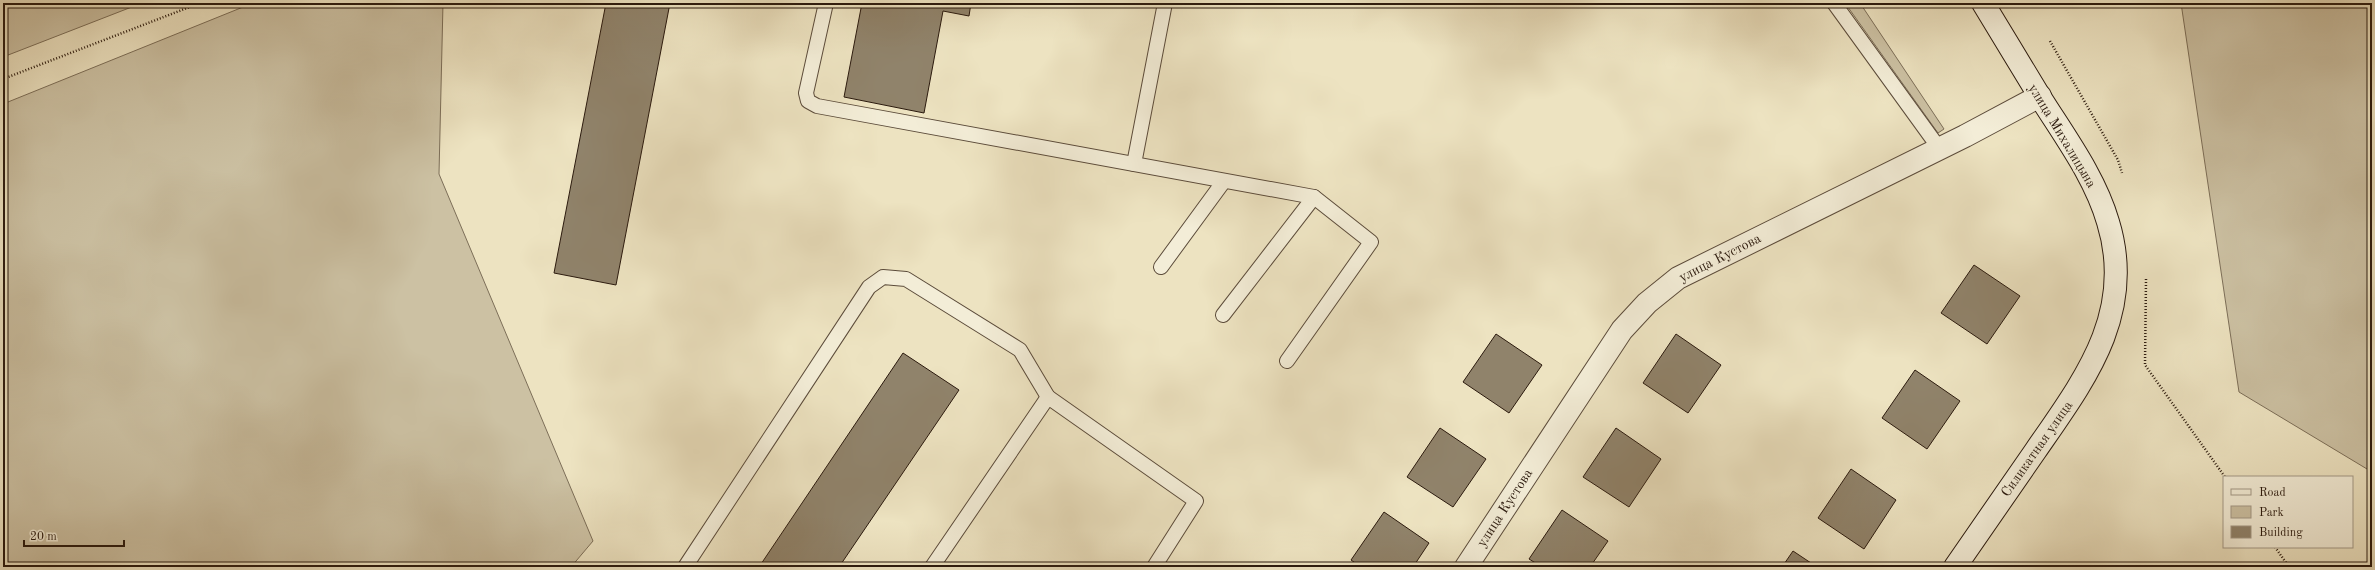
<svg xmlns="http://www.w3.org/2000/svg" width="2375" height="570" font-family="'Old Standard TT',serif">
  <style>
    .green { fill: #ccc1a3; stroke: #7c6e58 }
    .building { fill: #90836b; stroke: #2b1a0e }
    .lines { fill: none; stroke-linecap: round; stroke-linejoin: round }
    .lane-casing { stroke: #5c4c3b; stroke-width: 16 }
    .street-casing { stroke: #5c4c3b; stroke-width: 24 }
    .secondary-casing { stroke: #2b1a0e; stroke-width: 24 }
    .path { stroke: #2b1a0e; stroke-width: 2.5; stroke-dasharray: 1 2; stroke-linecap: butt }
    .lane { stroke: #f3edd7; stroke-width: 14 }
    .street { stroke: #f3edd7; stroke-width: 22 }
    .secondary { stroke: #f3edd7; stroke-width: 22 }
    .labels { text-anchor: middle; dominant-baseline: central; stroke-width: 4; stroke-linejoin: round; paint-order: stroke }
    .street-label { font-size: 14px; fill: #2b1a0e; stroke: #f3edd7 }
  </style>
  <rect width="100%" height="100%" fill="#ede3c1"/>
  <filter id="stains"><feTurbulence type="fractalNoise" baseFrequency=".005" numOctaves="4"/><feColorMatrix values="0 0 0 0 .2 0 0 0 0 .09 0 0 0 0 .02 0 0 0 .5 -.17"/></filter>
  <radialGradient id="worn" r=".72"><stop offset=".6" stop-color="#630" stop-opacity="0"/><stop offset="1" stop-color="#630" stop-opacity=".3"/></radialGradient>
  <g class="green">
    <polygon points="3,3 142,3 3,57"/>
    <polygon points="253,3 443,3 439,174 593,541 571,567 3,567 3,104"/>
    <polygon points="1845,3 1860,3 1944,129 1938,133"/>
    <polygon points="2181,3 2372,3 2372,472 2239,392"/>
  </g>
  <g class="building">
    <polygon points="606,3 670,3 616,285 554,273"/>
    <polygon points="862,3 971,3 969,16 943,11 924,113 844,97"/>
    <polygon points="1974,265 2020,296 1987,344 1941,313"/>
    <polygon points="1496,334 1542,365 1509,413 1463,382"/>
    <polygon points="1676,334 1721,365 1688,413 1643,383"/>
    <polygon points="903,353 959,390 839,567 759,567"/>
    <polygon points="1915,370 1960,401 1927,449 1882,418"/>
    <polygon points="1440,428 1486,459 1453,507 1407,477"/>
    <polygon points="1616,428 1661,459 1629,507 1583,477"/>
    <polygon points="1851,469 1896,500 1864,549 1818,518"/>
    <polygon points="1562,510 1608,541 1590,567 1542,567 1529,559"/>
    <polygon points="1384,512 1429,543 1413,567 1361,567 1351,560"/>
    <polygon points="1793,551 1817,567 1782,567"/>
  </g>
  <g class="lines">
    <g class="lane-casing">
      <g id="lane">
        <polyline points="826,3 806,93 808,101 817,106 1314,197 1371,242 1287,361"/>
        <polyline points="1834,3 1939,148"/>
        <polyline points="1134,164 1165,3"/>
        <polyline points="1161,267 1224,181"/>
        <polyline points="1223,315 1314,197"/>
        <polyline points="685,567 869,287 883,277 906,279 1020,350 1048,397"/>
        <polyline points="932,567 1048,397 1196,501 1154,567"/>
      </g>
    </g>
    <g class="street-casing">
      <polyline id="street" points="1466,567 1622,330 1647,303 1678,278 1965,136 2040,96"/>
    </g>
    <g class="secondary-casing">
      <path id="secondary" d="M1955,567C1982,528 2009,489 2036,450C2085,379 2136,313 2108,222C2095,177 2065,137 2040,97C2021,66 2002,34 1983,3"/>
    </g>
    <g class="path">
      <polyline points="2050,41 2118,160 2122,173"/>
      <polyline points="3,79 200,3"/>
      <polyline points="2146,279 2145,365 2225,477"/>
      <polyline points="2275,547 2289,567"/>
    </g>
    <use href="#lane" class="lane"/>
    <use href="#street" class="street"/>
    <use href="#secondary" class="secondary"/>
  </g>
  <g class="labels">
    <g class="street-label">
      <text transform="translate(2062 136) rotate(59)">улица Михалицына</text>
      <text transform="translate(1720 258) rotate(-27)">улица Кустова</text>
      <text transform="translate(2037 449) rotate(-55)">Силикатная улица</text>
      <text transform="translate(1505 508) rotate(-57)">улица Кустова</text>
    </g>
  </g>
  <rect width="2375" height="570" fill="none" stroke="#ede3c1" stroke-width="16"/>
  <rect x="4" y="4" width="2367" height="562" fill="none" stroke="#2b1a0e" stroke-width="2"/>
  <rect x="8" y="8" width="2359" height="554" fill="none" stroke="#2b1a0e"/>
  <rect x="2223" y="476" width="130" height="72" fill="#f3edd7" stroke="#a39987"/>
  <rect x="2231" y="489" width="20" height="6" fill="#f3edd7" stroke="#a39987"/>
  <text x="2259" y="496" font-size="12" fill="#2b1a0e">Road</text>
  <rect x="2231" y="506" width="20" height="12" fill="#ccc1a3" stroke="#a39987"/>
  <text x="2259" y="516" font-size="12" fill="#2b1a0e">Park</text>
  <rect x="2231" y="526" width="20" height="12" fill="#90836b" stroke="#a39987"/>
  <text x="2259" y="536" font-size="12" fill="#2b1a0e">Building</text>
  <path d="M24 540v6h100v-6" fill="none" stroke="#2b1a0e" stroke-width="2"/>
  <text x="30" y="540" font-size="12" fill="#2b1a0e" stroke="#f3edd7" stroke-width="3" paint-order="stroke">20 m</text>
  <rect width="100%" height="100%" filter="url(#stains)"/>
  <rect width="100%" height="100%" fill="url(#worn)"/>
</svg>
